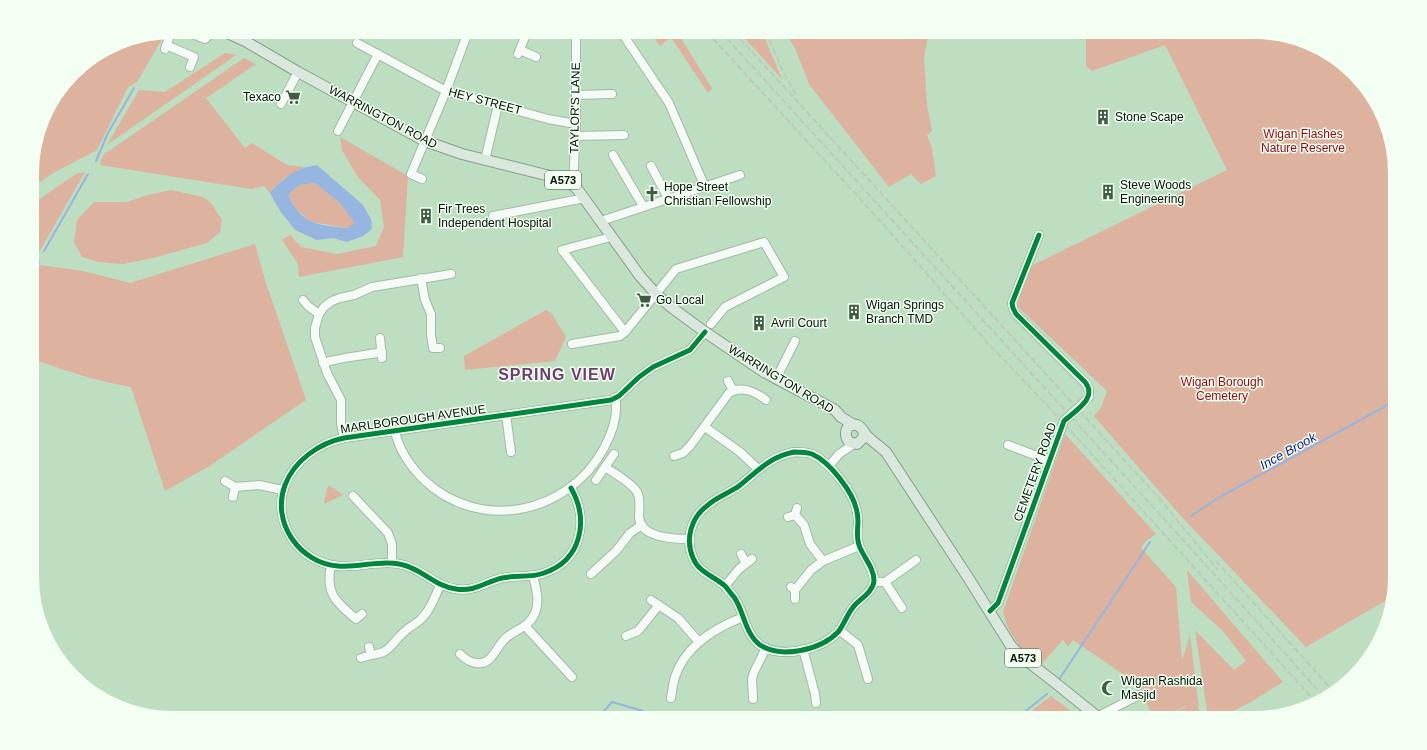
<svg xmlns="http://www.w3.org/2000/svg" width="1427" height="750" font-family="Helvetica,sans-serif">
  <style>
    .green { fill: #ddb29e }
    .water { fill: #96b5e0; fill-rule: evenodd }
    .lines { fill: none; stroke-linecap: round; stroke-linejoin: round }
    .stream { stroke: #96b5e0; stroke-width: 2 }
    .minor-casing { stroke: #a1bba4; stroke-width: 10 }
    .major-casing { stroke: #83a087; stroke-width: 12 }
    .minor { stroke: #f5faf6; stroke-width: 8 }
    .major { stroke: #dae7dc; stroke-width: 10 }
    .rail { stroke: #bfc9c0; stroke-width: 2; stroke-dasharray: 6 3; stroke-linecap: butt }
    .minor-bridge-casing { stroke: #a1bba4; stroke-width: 10; stroke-linecap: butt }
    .minor-bridge { stroke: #f5faf6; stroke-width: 8 }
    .cycleway-casing { stroke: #f3fff3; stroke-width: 8 }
    .cycleway { stroke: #00873e; stroke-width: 5 }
    .labels { text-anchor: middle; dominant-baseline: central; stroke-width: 3; stroke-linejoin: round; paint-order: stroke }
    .shield { fill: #f3fff3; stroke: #495a4b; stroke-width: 1 }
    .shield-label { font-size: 11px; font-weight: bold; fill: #001403 }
    .poi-label { font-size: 12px; fill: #001403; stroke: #f3fff3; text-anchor: start }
    .street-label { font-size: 12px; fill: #001403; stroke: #f3fff3 }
    .park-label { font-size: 12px; fill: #9a050e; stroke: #f3fff3 }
    .water-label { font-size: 13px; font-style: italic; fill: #101e8a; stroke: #f3fff3 }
    .district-label { font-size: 16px; font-weight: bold; letter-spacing: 1px; fill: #6f3d6f; stroke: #f3fff3 }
  </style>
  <rect width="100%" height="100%" fill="#bddec0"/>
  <g class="green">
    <polygon points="650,32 677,32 712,88 708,93 671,37 660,46"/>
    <polygon points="739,32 762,32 782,79"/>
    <polygon points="785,32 929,32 924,57 927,105 932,131 927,135 932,148 936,176 921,184 911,174 889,187 809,84 795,48"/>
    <polygon points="1086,32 1254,32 1316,47 1371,95 1394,155 1395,577 1390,598 1306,647 1179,514 1094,416 1101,408 1107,391 1017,306 1031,266 1227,170 1165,45 1092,71 1086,66"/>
    <polygon points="165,34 137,82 128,87 97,150 53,173 32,187 32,164 47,111 80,67 120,43"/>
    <polygon points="225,53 236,55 107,145 139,90 165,92"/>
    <polygon points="244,58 256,64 206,98 245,148 252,143 287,165 304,167 283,179 270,193 264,186 251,189 100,165 103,155"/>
    <polygon points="340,137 408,176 403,257 299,277 298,264 282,240 290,235 301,247 337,254 376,246 384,227 380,200 357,176 342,150"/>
    <polygon points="85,172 38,254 33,254 32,204 76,174"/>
    <polygon points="315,183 340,203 356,223 348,228 311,222 296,209 288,195 299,185"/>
    <polygon points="171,190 203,197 211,203 222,220 220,232 207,243 153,258 123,264 98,262 82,257 74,242 77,220 94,202 127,202 148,195"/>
    <path d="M255,244L266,283L306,400L208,467L165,491L131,387C97,381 65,371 33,359V264L83,271L130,283Z"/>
    <polygon points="546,310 552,314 566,337 555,361 465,370 464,356"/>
    <polygon points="1065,434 1156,534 1146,541 1141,548 1176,587 1182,660 1190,635 1200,718 1161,718 1186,707 1186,706 1159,718 1154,718 1136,683 1073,640 1068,647 1063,640 1040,666 1023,652 1008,628 1003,612"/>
    <polygon points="328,486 330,486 343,495 324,504 324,501"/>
    <polygon points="1187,570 1283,682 1249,703 1220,718 1208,718 1195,630 1234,670 1246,661 1223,631 1191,602"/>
    <polygon points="1051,696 1080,718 1022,718"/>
    <polygon points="169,711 196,713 209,718 173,718 156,714"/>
  </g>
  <path class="water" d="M317,165L363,205L371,219L372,229L363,236L347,242L333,238L317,240L295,230L280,211L270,193C285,177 295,168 317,165ZM315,183L340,203L355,223L348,228C318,225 302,225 288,195L299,185Z"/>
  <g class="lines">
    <g class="stream">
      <polyline points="96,161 108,133 134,88"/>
      <polyline points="44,251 88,174"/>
      <polyline points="33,274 39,262"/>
      <polyline points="1191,516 1220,497 1395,401"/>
      <polyline points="1060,678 1150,542"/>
      <polyline points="598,718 612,702 643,711 652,718"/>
      <polyline points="1017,718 1047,694"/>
    </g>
    <g class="minor-casing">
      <g id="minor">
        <polyline points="187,32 205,39 212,32"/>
        <polyline points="619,32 624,36 669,103 705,187"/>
        <polyline points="357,43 446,91 548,119 576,124"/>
        <polyline points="166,45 194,57 190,67"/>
        <polyline points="165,49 171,33"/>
        <polyline points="520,50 536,57"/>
        <polyline points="518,54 527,32"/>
        <polyline points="576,95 612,94"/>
        <polyline points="281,104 298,72"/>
        <polyline points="338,131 378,54"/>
        <polyline points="576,136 624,135"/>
        <polyline points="613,155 643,206"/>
        <polyline points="485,160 498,105"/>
        <polyline points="651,166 668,198"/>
        <polyline points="422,179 411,174 446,91 468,32"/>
        <polyline points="573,185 576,124 576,38 581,32"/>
        <polyline points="493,216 585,198"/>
        <polyline points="601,221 740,175"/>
        <polyline points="611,235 607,238 562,250 625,332"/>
        <polyline points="1039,235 1012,303 1013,308 1016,314 1086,384 1089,389 1089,397 1079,407"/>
        <polyline points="421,278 425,300 431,314 431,335 433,348 440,348"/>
        <polyline points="303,300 308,306 319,314"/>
        <polyline points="380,338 382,358"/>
        <polyline points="572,344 620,336 625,332 676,269 764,242 784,277 725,307 711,324"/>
        <path d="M323,363C342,357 362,356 382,352"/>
        <polyline points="776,379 795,341"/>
        <polyline points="728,381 733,390"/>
        <polyline points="506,415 511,452"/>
        <polyline points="705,427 740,452 758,469"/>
        <path d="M395,431C399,451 410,466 424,480C480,533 569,514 604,448C612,433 619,415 615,398"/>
        <polyline points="344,438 341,424 341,400 327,373 315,337 315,328 319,314 324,307 332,301 340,298 354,295 372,287 451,274"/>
        <polyline points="1008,445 1050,461"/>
        <path d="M794,452C800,452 806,452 812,454C830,462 854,493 857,512C860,523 855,534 859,545C863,557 874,567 874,581C873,592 860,599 854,606C847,614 844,625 838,632C821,650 781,659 760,645C745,634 744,611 734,597C731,594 728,589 725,586C714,576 699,573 693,558C685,539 691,517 708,505C717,497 729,493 739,486C758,471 769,457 794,452Z"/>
        <path d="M674,456L683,453L690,446L729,393C741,385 756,392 766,400"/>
        <polyline points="829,466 839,454 854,444"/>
        <path d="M605,467C614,473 632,483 637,492C641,499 639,509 639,517C640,538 673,539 689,539"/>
        <polyline points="596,480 614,454"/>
        <polyline points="225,481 235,487 233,497"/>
        <polyline points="235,487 259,485 283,490"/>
        <path d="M571,488C589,520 582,560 544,573C531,578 516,575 502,578C485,582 475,592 456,589C434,586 420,567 399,564C378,560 359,568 338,566C299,563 271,522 285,485C294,461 319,443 344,438L611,400L619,396L639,377L653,367L690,350L705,332"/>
        <polyline points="353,496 388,533 392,544 392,563"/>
        <polyline points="795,515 804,525 810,544 823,561"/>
        <polyline points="788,517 795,515 797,508"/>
        <polyline points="741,554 746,563"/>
        <path d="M331,565C325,593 335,601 356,619L362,614"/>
        <polyline points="591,574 616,551 630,533 642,525"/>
        <polyline points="874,582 885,582 902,608"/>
        <polyline points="885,582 916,560"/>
        <polyline points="725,586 739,569 752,559"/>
        <polyline points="791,587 795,590 795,599"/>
        <polyline points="795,590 811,570 823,561 859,546"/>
        <polyline points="651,600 678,618 699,642"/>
        <polyline points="990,611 998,603 1061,429"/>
        <polyline points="525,626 572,677"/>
        <polyline points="839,630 858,645 868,679"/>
        <polyline points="626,636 638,631 659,605"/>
        <polyline points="803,649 815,694 816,703"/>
        <path d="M460,654C464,658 470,662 476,663C493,666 496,645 507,637C517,629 530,626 535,613C540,601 536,588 533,576"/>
        <path d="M371,655C390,653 391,644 403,633C408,627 415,625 420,620C430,611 435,597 440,585"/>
        <polyline points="361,658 371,655 369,647"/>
        <path d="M671,698C672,691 673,684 675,677C685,646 715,628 743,617"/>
        <polyline points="753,699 752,679 754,672 766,648"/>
        <polyline points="1097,717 1139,695"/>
      </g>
    </g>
    <g class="major-casing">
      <g id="major">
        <polyline points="225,32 245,41 298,72 425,141 462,154 558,178 573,185 578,190 640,276 656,294 671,307 705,332 764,372 835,410 841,417 854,425"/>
        <path d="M864,432L863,438L857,444L849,442C843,435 846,422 857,425C862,427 863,431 866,435C872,441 879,446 886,452L969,579L1011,646L1022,657L1053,681L1099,718"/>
      </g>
    </g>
    <use href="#minor" class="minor"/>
    <use href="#major" class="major"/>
    <g class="rail">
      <polyline points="707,32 881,222 987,342 1059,418 1314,700"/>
      <polyline points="721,32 1223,584 1324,697"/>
      <polyline points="734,32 1159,498 1218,570"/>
      <polyline points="766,32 781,67 797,97"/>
      <polyline points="1216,561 1334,692"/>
    </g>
    <g class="minor-bridge-casing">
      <polyline id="minor-bridge" points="1061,429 1064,421 1079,407"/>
    </g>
    <use href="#minor-bridge" class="minor-bridge"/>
    <g class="cycleway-casing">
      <g id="cycleway">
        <path d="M794,452C800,452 806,452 812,454C830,462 854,493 857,512C860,523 855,534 859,545C863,557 874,567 874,581C873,592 860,599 854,606C847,614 844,625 838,632C821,650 781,659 760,645C745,634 744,611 734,597C731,594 728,589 725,586C714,576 699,573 693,558C685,539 691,517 708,505C717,497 729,493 739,486C758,471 769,457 794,452Z"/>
        <path d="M571,488C589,520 582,560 544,573C531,578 516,575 502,578C485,582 475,592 456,589C434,586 420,567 399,564C378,560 359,568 338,566C299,563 271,522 285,485C294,461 319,443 344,438L611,400L619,396L639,377L653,367L690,350L705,332"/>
        <path d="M990,611L998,603L1064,421C1076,410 1098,398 1085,382L1016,314L1013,308L1012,303L1039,235"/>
      </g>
    </g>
    <use href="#cycleway" class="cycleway"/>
  </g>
  <defs>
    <g id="supermarket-bare" transform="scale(1.2)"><path d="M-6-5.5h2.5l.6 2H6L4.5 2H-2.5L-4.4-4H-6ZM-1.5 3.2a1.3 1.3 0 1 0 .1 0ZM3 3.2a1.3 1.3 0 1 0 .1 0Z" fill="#425b45" stroke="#f3fff3" stroke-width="2.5" paint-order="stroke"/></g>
    <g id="building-bare" transform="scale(1.2)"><path d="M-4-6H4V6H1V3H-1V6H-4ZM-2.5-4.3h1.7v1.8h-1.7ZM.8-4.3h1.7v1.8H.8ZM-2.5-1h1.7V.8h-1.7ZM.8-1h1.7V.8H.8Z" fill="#425b45" stroke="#f3fff3" stroke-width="2.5" paint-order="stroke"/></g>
    <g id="church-bare" transform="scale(1.2)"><path d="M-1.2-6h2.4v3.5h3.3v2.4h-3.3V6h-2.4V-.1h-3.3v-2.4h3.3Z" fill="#425b45" stroke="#f3fff3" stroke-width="2.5" paint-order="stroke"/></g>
    <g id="mosque-bare" transform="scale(1.2)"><path d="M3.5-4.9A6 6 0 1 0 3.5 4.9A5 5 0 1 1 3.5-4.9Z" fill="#425b45" stroke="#f3fff3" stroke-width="2.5" paint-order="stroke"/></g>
  </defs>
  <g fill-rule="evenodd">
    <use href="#supermarket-bare" x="293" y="97"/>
    <use href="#building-bare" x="1103" y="117"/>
    <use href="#building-bare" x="1108" y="192"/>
    <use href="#church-bare" x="652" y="194"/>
    <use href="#building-bare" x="426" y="216"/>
    <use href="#supermarket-bare" x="644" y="300"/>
    <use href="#building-bare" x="854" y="312"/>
    <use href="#building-bare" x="759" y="323"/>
    <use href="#mosque-bare" x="1109" y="688"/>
  </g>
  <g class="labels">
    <g class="shield">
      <rect x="545" y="171" width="36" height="18" rx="3"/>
      <rect x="1005" y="649" width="36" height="18" rx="3"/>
    </g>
    <g class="shield-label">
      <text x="563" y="180">A573</text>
      <text x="1023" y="658">A573</text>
    </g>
    <g class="poi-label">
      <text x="281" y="97" text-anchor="end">Texaco</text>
      <text x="1115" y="117">Stone Scape</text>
      <text x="1120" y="185">Steve Woods<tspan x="1120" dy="14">Engineering</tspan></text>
      <text x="664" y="187">Hope Street<tspan x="664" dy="14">Christian Fellowship</tspan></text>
      <text x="438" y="209">Fir Trees<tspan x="438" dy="14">Independent Hospital</tspan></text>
      <text x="656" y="300">Go Local</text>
      <text x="866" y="305">Wigan Springs<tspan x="866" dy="14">Branch TMD</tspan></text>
      <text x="771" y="323">Avril Court</text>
      <text x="1121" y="681">Wigan Rashida<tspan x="1121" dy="14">Masjid</tspan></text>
    </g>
    <g class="street-label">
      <text transform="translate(485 101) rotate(15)">HEY STREET</text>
      <text transform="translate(575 108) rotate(-89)">TAYLOR'S LANE</text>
      <text transform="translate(383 117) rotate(28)">WARRINGTON ROAD</text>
      <text transform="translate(781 379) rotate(31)">WARRINGTON ROAD</text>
      <text transform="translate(413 419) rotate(-8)">MARLBOROUGH AVENUE</text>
      <text transform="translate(1035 472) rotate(-70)">CEMETERY ROAD</text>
    </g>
    <g class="park-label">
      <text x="1303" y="134">Wigan Flashes<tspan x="1303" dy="14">Nature Reserve</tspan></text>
      <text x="1222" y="382">Wigan Borough<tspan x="1222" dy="14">Cemetery</tspan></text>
    </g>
    <g class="water-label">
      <text transform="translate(1288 451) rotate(-29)">Ince Brook</text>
    </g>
    <g class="district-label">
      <text x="557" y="374">SPRING VIEW</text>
    </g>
  </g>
  <path d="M0 0H1427V750H0ZM173 39H1254A134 134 0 0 1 1388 173V577A134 134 0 0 1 1254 711H173A134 134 0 0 1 39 577V173A134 134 0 0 1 173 39Z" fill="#f3fff3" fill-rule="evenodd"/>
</svg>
